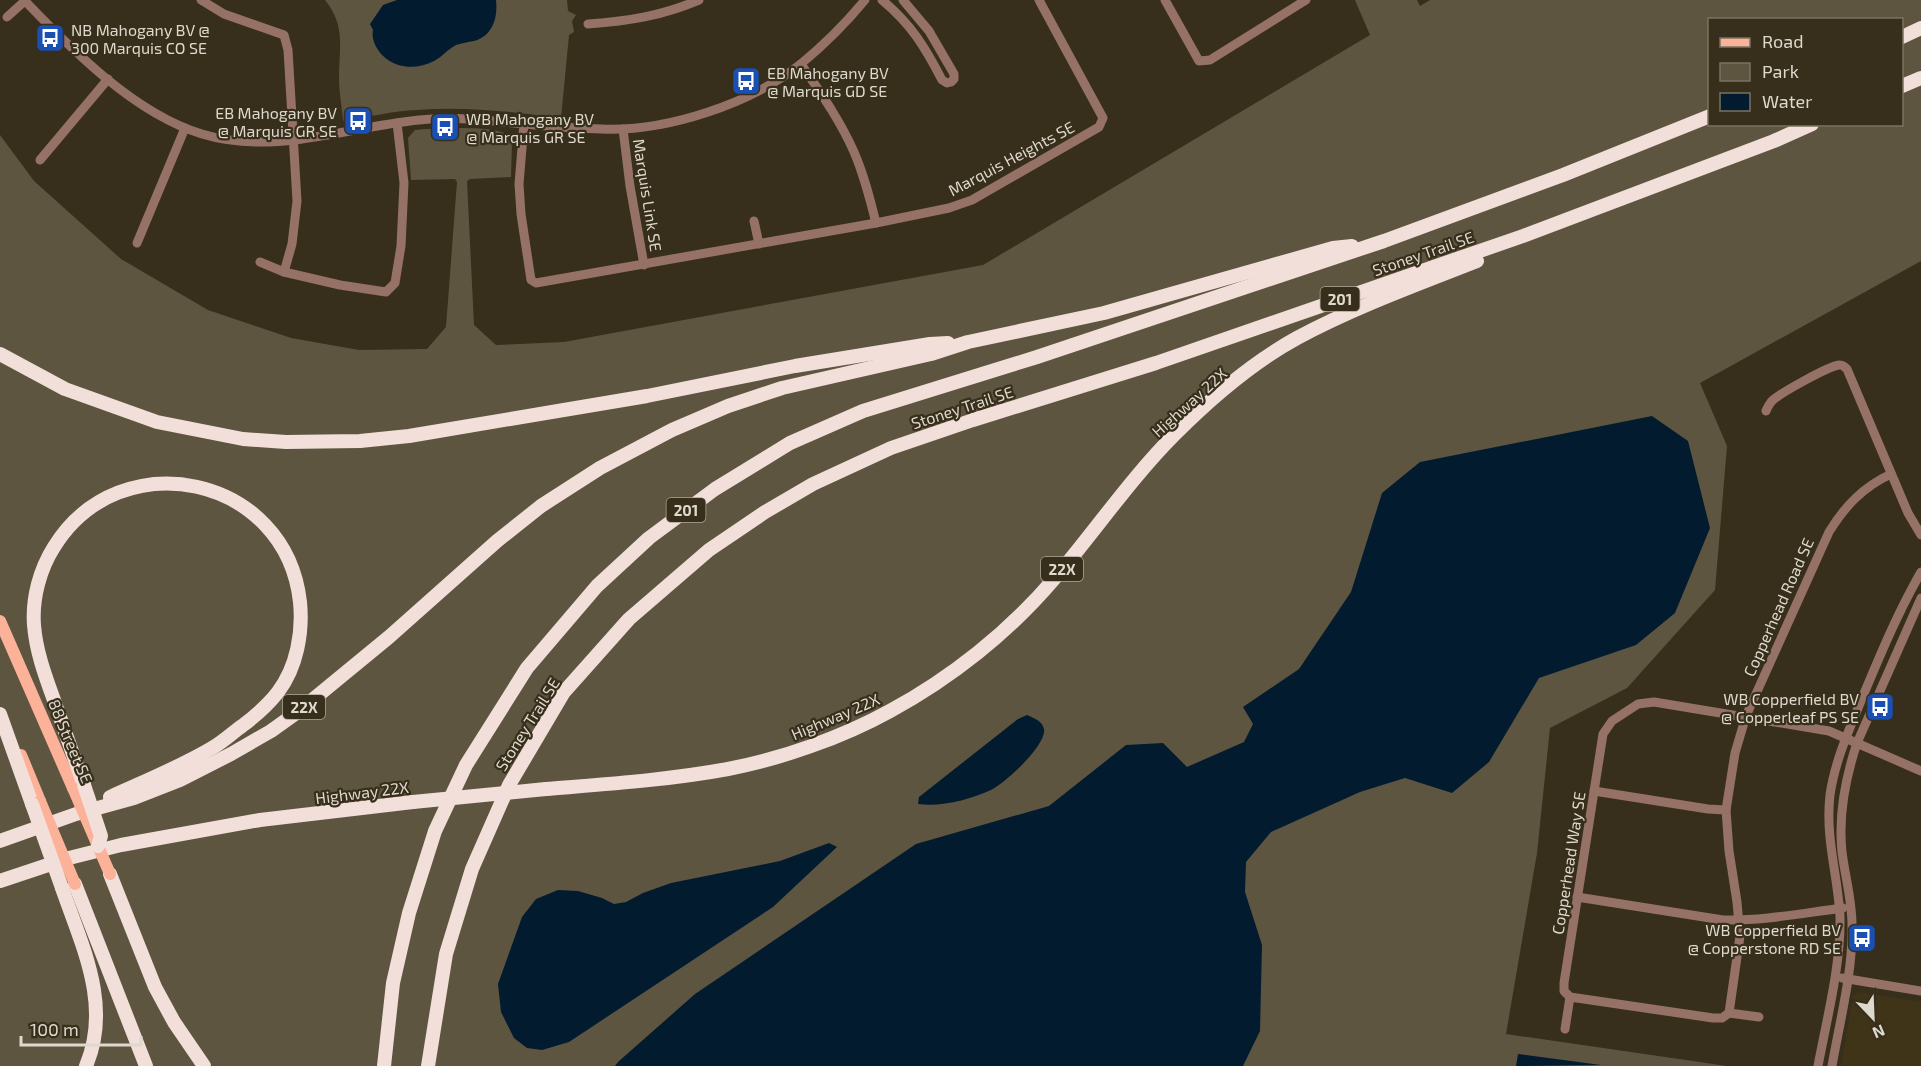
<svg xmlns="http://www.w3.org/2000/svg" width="1921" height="1066" font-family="'Exo 2',sans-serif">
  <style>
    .built { fill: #3f3418 }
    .green { fill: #5e5541; fill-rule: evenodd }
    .water { fill: #031b2f }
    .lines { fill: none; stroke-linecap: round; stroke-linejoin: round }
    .minor { stroke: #967165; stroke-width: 9 }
    .major { stroke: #fcb298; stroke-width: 12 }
    .highway { stroke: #f2dfd9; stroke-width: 14 }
    .major-bridge { stroke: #fcb298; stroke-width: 12 }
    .highway-bridge { stroke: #f2dfd9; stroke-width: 14 }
    .labels { text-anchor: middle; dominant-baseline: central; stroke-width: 4.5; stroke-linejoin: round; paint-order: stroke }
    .shield { fill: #372f1b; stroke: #aca698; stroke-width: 1.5 }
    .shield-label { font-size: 15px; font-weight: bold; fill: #ded9cd }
    .poi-label { font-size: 16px; fill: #ded9cd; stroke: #372f1b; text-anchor: start }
    .street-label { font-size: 16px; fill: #ded9cd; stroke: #372f1b }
  </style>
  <rect width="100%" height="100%" fill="#372f1b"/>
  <polygon class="built" points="1860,992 1921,1002 1921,1066 1841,1066 1853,995"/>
  <g class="green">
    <path d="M325,0H567L568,11L576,15L572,21L574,32L569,35L561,118C513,112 465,106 417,110C393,111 368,117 343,121C342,107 339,92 339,78C339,47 346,26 325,0Z"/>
    <path d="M1355,0H1417L1420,6L1430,0H1921V261L1700,383L1727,446L1715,590L1627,688L1550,728L1537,853L1506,1034L1727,1066H0V135L34,181L121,259L208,310L291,338L359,350L427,349L446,327L457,182L455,179L411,180L408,138L415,130C432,128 496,125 508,135C512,137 512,138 512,143L511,177L470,179L467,181L474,325L496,345L564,342L983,265L1370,35ZM1710,20H1902V124H1710Z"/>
  </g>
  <g class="water">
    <path d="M397,0H496C498,17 493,36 474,41C468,42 462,43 456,45C448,49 442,57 434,61C417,70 396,69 382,55C376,48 371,39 373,30L370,24L383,5Z"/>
    <polygon points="1652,416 1688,441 1710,528 1675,613 1636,645 1539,678 1489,762 1452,793 1405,778 1360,792 1271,832 1246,862 1245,892 1262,945 1260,1031 1243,1066 615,1066 618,1062 695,994 916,844 1049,806 1126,745 1163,743 1187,767 1244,742 1253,724 1243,707 1299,669 1351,592 1382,493 1420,462"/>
    <path d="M1027,715C1033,718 1042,720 1044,729C1047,745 1004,784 991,790C969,800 942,807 918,804L919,797L1018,719Z"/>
    <polygon points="829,843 837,847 773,907 569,1042 542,1050 527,1048 514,1038 501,1012 498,984 522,917 536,899 558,890 578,891 602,898 614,904 626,902 643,893 671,883 780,861"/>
    <polygon points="1518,1054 1601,1065 1516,1066"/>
  </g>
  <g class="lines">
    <g class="minor">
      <path d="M24,0C71,49 135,114 202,134C274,156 347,127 419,120C456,116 490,121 526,124C551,127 576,128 601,129C666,132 751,104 802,63C825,44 846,23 865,0"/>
      <polyline points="201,0 224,14 284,35 288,50 297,201 292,244 284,272 260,262"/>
      <path d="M882,0C911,24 925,47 942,80L947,83L951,82L954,79V74L929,31L903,0"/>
      <polyline points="1165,0 1199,61 1210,60 1306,0"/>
      <polyline points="7,17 26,0"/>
      <path d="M588,24C629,21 661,16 699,0"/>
      <path d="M801,64C820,92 840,120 854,152C864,175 870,199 876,223"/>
      <polyline points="524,124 519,184 521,214 531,280 536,283 876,223 949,208 972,200 1099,127 1103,118 1039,0"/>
      <polyline points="623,129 630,186 644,265"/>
      <polyline points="40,160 108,79"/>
      <polyline points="754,221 759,244"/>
      <polyline points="137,243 185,128"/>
      <polyline points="284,272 340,285 386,292 395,283 401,246 404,183 397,123"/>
      <path d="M1766,411C1767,408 1769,405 1771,402C1778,394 1829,366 1839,365C1844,365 1843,366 1847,369L1908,513L1921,535"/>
      <path d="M1891,474C1863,487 1845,506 1829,532L1746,716L1735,753L1726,810L1729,851L1737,902L1740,936L1729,1013L1722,1018H1713L1570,997L1564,991V983L1603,734L1612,721L1638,704L1654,702L1829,731L1921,771"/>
      <polyline points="1594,791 1708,809 1726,810"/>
      <path d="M1577,897L1723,920C1763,921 1803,913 1843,908"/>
      <polyline points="1842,978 1921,991"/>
      <polyline points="1729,1013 1759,1017"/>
      <polyline points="1565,1029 1570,997"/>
      <path d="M1818,1066C1827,1018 1841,965 1840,917C1838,875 1825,839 1830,795C1835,760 1850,728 1863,696C1881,653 1898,612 1921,572"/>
      <path d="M1832,1066C1840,1020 1853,972 1852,925C1852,900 1845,876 1842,852C1838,814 1845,779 1857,743L1921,598"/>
    </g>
    <g class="major">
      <polyline points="0,621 73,788"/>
      <polyline points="21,755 40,801"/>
    </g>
    <g class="highway">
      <polyline points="1902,37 1921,28"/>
      <polyline points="1902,86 1921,78"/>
      <polyline points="0,354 65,389 157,422 243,439 286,442 360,441 409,436 647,396 795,366 930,344 948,343"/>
      <polyline points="0,714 32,804"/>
      <path d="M84,785C74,758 65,731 55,703C46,678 36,652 34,625C32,598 40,569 54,547C120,440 286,475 300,602C303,632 297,667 278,692C268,705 254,717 242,726C232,733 223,742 212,748C180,767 145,781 110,797"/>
      <path d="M546,789C607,784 668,780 728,769C781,759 843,737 890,711C951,678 1009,632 1054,579C1095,531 1131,478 1175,434C1211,398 1253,362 1297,338C1355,307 1416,285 1477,261"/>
      <polyline points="0,841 76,814 134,798 180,780 231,754 271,731 299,711 389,637 497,541 541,506 600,468 672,430 728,406 782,388 931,354 968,342 1104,313 1333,248 1352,246"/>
      <polyline points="110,874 155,987 174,1022 204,1066"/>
      <polyline points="0,881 69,858 121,845 260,820 413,802"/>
      <polyline points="75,884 146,1066"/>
      <path d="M62,888C82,946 112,1005 86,1066"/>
      <polyline points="384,1066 393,983 409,913 435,831 466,765 527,668 597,586 649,538 715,489 790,443 863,411 1037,357 1384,241 1563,175 1710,116"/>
      <polyline points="428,1066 446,954 472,869 509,785 564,692 629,619 709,550 765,512 813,484 891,448 973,420 1156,363 1523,236 1774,141 1812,124"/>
    </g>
    <g class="major-bridge">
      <polyline points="73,788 110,874"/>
      <polyline points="40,801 75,884"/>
    </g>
    <g class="highway-bridge">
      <polyline points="84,785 101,836 98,846"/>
      <polyline points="413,802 546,789"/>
      <polyline points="32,804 62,888"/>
    </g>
  </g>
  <defs>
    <g id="bus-square" transform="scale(1.5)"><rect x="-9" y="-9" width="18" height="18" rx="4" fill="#1a4fb4" stroke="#372f1b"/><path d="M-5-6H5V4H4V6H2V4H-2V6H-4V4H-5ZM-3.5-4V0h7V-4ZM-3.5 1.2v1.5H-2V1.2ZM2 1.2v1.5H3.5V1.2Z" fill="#fff"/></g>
  </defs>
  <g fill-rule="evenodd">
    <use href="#bus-square" x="50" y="38"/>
    <use href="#bus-square" x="746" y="81"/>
    <use href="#bus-square" x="358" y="121"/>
    <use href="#bus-square" x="445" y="127"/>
    <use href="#bus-square" x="1880" y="707"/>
    <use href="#bus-square" x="1862" y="938"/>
  </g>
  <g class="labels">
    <g class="shield">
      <rect x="1320.5" y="287" width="39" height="24" rx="4.5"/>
      <rect x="666.5" y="498" width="39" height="24" rx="4.5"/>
      <rect x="1041" y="557" width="42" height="24" rx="4.5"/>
      <rect x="283" y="695" width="42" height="24" rx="4.5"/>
    </g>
    <g class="shield-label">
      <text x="1340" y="299">201</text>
      <text x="686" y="510">201</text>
      <text x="1062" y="569">22X</text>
      <text x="304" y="707">22X</text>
    </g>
    <g class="poi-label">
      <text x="71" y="29">NB Mahogany BV @<tspan x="71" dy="18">300 Marquis CO SE</tspan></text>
      <text x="767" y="72">EB Mahogany BV<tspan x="767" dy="18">@ Marquis GD SE</tspan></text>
      <text x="337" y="112" text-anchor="end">EB Mahogany BV<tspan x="337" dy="18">@ Marquis GR SE</tspan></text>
      <text x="466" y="118">WB Mahogany BV<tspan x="466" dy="18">@ Marquis GR SE</tspan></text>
      <text x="1859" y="698" text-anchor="end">WB Copperfield BV<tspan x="1859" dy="18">@ Copperleaf PS SE</tspan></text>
      <text x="1841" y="929" text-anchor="end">WB Copperfield BV<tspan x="1841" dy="18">@ Copperstone RD SE</tspan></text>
    </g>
    <g class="street-label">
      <text transform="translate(1011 158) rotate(-28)">Marquis Heights SE</text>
      <text transform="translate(648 195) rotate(81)">Marquis Link SE</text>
      <text transform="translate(1423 253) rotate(-19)">Stoney Trail SE</text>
      <text transform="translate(1189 402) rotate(-42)">Highway 22X</text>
      <text transform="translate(962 407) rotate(-18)">Stoney Trail SE</text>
      <text transform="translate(1778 607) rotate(-66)">Copperhead Road SE</text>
      <text transform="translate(835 716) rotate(-23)">Highway 22X</text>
      <text transform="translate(527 724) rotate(-58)">Stoney Trail SE</text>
      <text transform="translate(71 741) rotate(67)">88 Street SE</text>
      <text transform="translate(362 792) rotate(-7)">Highway 22X</text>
      <text transform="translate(1568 863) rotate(-81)">Copperhead Way SE</text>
    </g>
  </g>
  <rect x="1708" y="18" width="195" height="108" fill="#372f1b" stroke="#7a7362" stroke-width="1.5"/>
  <rect x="1720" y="38" width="30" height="9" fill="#fcb298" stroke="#7a7362" stroke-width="1.5"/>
  <text x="1762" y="48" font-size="18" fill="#ded9cd">Road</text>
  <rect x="1720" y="63" width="30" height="18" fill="#5e5541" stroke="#7a7362" stroke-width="1.5"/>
  <text x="1762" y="78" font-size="18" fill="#ded9cd">Park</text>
  <rect x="1720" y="93" width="30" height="18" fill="#031b2f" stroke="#7a7362" stroke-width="1.5"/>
  <text x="1762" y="108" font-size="18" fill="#ded9cd">Water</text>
  <g transform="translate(1873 1018) rotate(157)" stroke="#372f1b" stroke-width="4.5" paint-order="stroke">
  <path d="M0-4.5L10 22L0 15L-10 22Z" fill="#ded9cd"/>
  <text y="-9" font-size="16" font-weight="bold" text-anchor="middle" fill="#ded9cd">N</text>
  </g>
  <path d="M21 1036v9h120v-9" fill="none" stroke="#ded9cd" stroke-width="3"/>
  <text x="30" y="1036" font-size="18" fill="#ded9cd" stroke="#372f1b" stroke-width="4.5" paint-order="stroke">100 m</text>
</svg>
